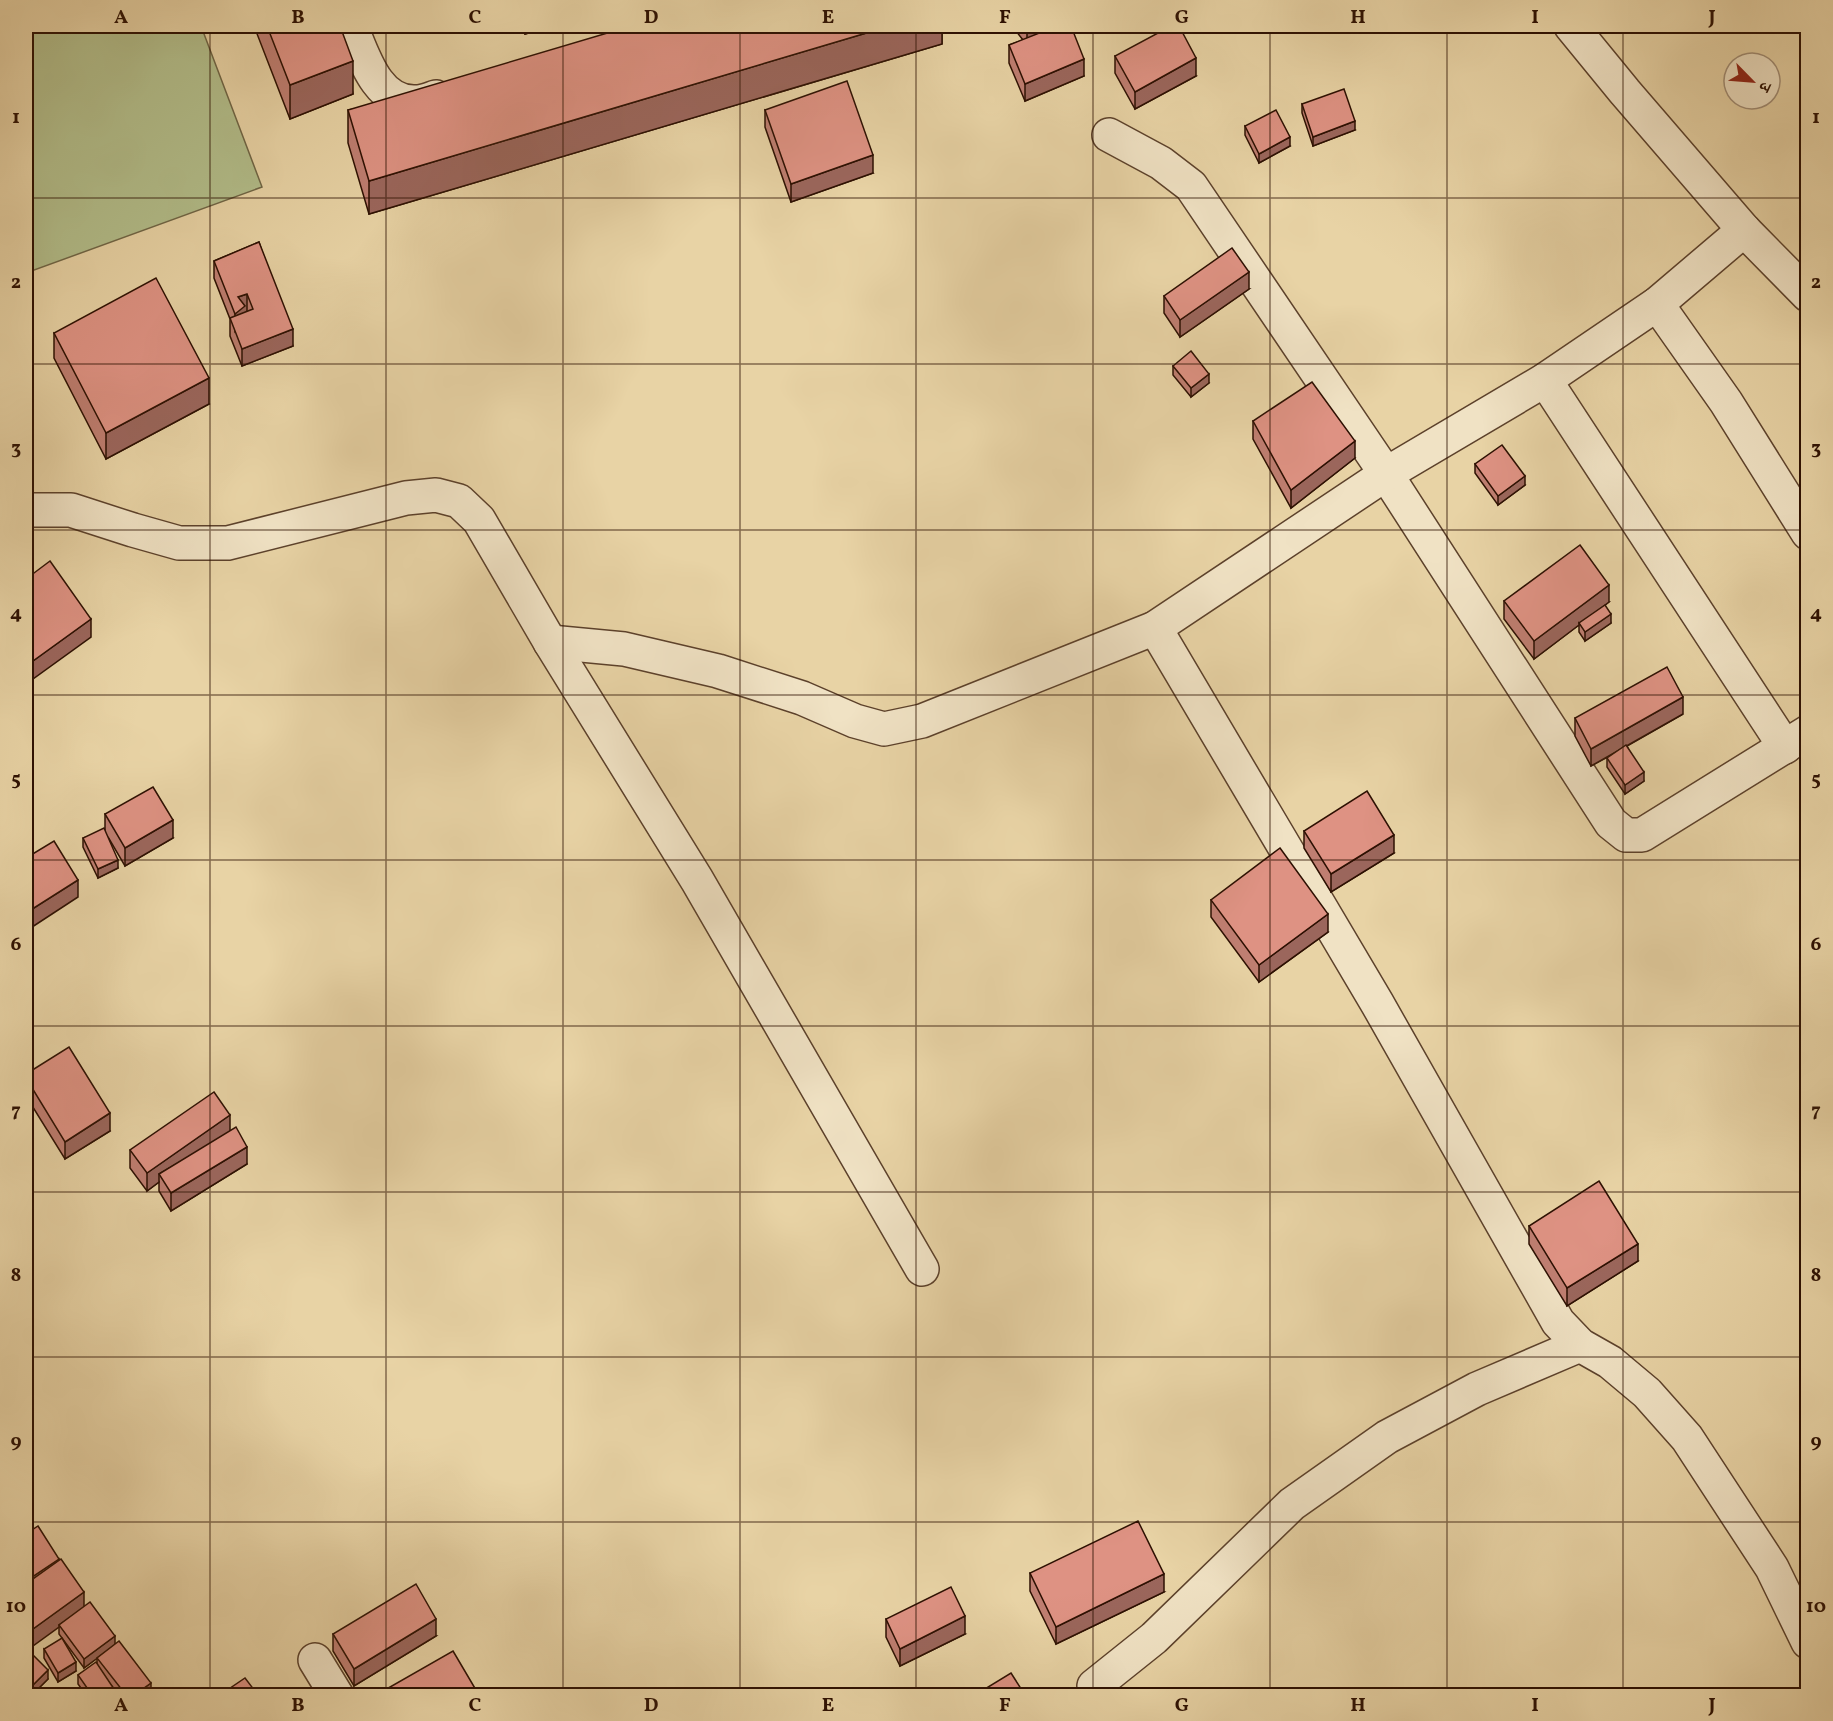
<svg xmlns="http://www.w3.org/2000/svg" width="1833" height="1721" font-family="Vollkorn,'Noto Serif Devanagari',serif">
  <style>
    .green { fill: #b2bd8a; stroke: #706646; stroke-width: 1.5 }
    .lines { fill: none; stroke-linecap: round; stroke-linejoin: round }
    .minor-casing { stroke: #5c412b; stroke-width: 36 }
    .minor { stroke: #f0e2c4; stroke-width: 33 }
    .wall { fill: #bf7e71; stroke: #2d1002; stroke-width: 1.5 }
    .shaded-wall { fill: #9b665c; stroke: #2d1002; stroke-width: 1.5 }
    .building { fill: #de9283; stroke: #2d1002; stroke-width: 1.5 }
    .grid { fill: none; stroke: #2d1002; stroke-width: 1.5; stroke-opacity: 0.55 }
    .neatline { fill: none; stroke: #2d1002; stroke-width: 2 }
    .grid-label { font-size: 20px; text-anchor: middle; font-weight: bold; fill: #2d1002 }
  </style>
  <rect width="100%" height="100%" fill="#e8d3a5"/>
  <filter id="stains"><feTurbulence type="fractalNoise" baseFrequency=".00333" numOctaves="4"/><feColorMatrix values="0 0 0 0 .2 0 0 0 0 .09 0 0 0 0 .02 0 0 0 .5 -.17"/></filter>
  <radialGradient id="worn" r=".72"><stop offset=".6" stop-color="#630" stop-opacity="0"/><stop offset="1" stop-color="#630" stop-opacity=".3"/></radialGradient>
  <polygon class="green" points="26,26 201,26 262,187 26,273"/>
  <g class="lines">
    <g class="minor-casing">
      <g id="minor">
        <path d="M351,26C363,55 377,105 417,102C423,102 430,99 436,97"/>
        <polyline points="1571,26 1625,92 1744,230 1808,295"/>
        <polyline points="1109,135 1161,163 1191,186 1386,474 1611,823 1626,835 1642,835 1808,732"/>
        <polyline points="1657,304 1726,402 1808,533"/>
        <polyline points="1545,380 1785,747"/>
        <polyline points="26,510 71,510 133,530 179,543 228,543 406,498 436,495 459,501 479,520 550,642 697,880 922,1269"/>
        <polyline points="1155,628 1377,1003 1558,1322 1580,1345 1610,1362 1647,1393 1687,1438 1772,1568 1808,1642"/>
        <polyline points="550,642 624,649 718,671 802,698 855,721 884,729 922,721 1155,628 1386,474 1545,380 1657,304 1744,230"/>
        <polyline points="315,1660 337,1696"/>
        <polyline points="1094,1686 1154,1638 1292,1504 1387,1437 1477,1389 1580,1345"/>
      </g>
    </g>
    <use href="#minor" class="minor"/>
  </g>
  <g class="wall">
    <polygon points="254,26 340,26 353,94 290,119"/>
    <polygon points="522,26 553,26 525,34"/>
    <polygon points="942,26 942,44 369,214 348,143 348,110"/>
    <polygon points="1012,26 1055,26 1052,28 1084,76 1025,101 1009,63 1009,45 1023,40"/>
    <polygon points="1115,56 1196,76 1135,109 1115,73"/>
    <polygon points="1302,104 1355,130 1313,146 1302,113"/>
    <polygon points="765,110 873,173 791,202 765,127"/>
    <polygon points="1245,126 1290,146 1259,163 1245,135"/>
    <polygon points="259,242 293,346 242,366 230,336 230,319 214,278 214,261"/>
    <polygon points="1249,289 1180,337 1164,313 1164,296"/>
    <polygon points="54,333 209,404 106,459 54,358"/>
    <polygon points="1173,366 1209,383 1191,397 1173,375"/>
    <polygon points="1253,421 1355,458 1291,508 1253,439"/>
    <polygon points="1475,464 1525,485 1498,505 1475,473"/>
    <polygon points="1504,601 1609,602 1604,606 1611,623 1585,641 1579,632 1579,625 1534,659 1504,619"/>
    <polygon points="1683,714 1627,746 1644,781 1625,794 1607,767 1607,758 1615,753 1591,766 1575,736 1575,718"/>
    <polygon points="105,814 173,838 125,866 108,837 118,868 98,878 83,847 83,838 105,831"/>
    <polygon points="1304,831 1394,853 1331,892 1304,848"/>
    <polygon points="1211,900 1328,932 1259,982 1211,917"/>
    <polygon points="26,1074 110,1131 65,1159 26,1096"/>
    <polygon points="230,1131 247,1164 171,1211 159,1191 159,1182 147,1191 130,1168 130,1150"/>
    <polygon points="1529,1226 1638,1261 1567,1306 1529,1244"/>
    <polygon points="30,1531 59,1560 84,1607 115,1644 151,1691 145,1695 119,1695 111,1685 118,1695 86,1695 78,1684 78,1675 97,1664 97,1658 84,1668 59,1634 59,1627"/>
    <polygon points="1030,1573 1164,1592 1056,1644 1030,1591"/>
    <polygon points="886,1619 965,1634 900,1666 886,1637"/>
    <polygon points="333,1634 436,1636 354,1686 333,1651"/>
    <polygon points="44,1649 76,1671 58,1682 44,1658"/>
    <polygon points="26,1655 48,1679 33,1694 26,1686"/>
  </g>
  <g class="shaded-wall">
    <polygon points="525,26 553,26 525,34"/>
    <polygon points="890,26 942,26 942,44 369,214 369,181"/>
    <polygon points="1030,26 1055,26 1027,46 1027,28"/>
    <polygon points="1196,58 1196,76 1135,109 1135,92"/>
    <polygon points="1084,59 1084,76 1025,101 1025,84"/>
    <polygon points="353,61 353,94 290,119 290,85"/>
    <polygon points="1355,121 1355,130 1313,146 1313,137"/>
    <polygon points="1290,137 1290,146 1259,163 1259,154"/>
    <polygon points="873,155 873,173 791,202 791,184"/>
    <polygon points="1249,272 1249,289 1180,337 1180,320"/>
    <polygon points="247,294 247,312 235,331 235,314 238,297"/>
    <polygon points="293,329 293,346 242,366 242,349"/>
    <polygon points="1209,374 1209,383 1191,397 1191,388"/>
    <polygon points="209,378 209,404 106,459 106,433"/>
    <polygon points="1355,441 1355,458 1291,508 1291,490"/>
    <polygon points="1525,476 1525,485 1498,505 1498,496"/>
    <polygon points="33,561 33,579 26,584 26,566"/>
    <polygon points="1609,585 1609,602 1580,624 1579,623 1579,625 1534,659 1534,641"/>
    <polygon points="1611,614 1611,623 1585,641 1585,632"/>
    <polygon points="91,619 91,637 26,684 26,666"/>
    <polygon points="1683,697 1683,714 1591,766 1591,749"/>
    <polygon points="1644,772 1644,781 1625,794 1625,785"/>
    <polygon points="173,820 173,838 125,866 125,848"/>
    <polygon points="1394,835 1394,853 1331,892 1331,874"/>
    <polygon points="118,860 118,868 98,878 98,869"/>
    <polygon points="78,880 78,897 26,931 26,913"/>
    <polygon points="1328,914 1328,932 1259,982 1259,965"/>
    <polygon points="110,1113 110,1131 65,1159 65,1142"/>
    <polygon points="230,1115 230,1133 159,1174 159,1182 147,1191 147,1173"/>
    <polygon points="247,1147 247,1164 171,1211 171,1193"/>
    <polygon points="1638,1244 1638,1261 1567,1306 1567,1288"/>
    <polygon points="30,1524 30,1541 26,1544 26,1527"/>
    <polygon points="59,1559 59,1577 26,1599 26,1581"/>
    <polygon points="1164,1574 1164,1592 1056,1644 1056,1627"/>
    <polygon points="84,1592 84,1610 59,1625 59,1627 26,1651 26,1634"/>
    <polygon points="965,1616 965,1634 900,1666 900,1649"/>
    <polygon points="436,1619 436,1636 354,1686 354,1669"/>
    <polygon points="115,1636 115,1645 84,1668 84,1659"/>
    <polygon points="76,1662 76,1671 58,1682 58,1673"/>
    <polygon points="48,1670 48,1679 33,1694 33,1685"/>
    <polygon points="151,1683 151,1691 145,1695 134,1695"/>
    <polygon points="476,1690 476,1695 466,1695"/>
  </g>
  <g class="building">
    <polygon points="267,26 340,26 353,61 290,85"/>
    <polygon points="631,26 890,26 369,181 348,110"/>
    <polygon points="1057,26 1071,26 1084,59 1025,84 1009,45"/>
    <polygon points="1171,26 1179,26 1196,58 1135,92 1115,56"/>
    <polygon points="847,81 873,155 791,184 765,110"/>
    <polygon points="1344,89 1355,121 1313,137 1302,104"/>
    <polygon points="1276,110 1290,137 1259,154 1245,126"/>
    <polygon points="259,242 293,329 242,349 230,318 253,309 247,294 238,297 245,306 235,314 214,261"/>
    <polygon points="1232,248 1249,272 1180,320 1164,296"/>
    <polygon points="156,278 209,378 106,433 54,333"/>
    <polygon points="1191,351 1209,374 1191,388 1173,366"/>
    <polygon points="1312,382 1355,441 1291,490 1253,421"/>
    <polygon points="1502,445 1525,476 1498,496 1475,464"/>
    <polygon points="1580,545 1609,585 1534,641 1504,601"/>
    <polygon points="26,549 33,561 26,566"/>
    <polygon points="50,561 91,619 26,666 26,579"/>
    <polygon points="1605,605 1611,614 1585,632 1579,623"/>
    <polygon points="1667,667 1683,697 1591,749 1575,718"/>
    <polygon points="1626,745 1644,772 1625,785 1607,758"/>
    <polygon points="153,787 173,820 125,848 105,814"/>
    <polygon points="1367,791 1394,835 1331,874 1304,831"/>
    <polygon points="104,828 118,860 98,869 83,838"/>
    <polygon points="54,841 78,880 26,913 26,858"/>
    <polygon points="1280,848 1328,914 1259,965 1211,900"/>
    <polygon points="69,1047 110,1113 65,1142 26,1078 26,1074"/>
    <polygon points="214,1092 230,1115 147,1173 130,1150"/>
    <polygon points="236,1127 247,1147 171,1193 159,1174"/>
    <polygon points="1599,1181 1638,1244 1567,1288 1529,1226"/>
    <polygon points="26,1517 30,1524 26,1527"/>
    <polygon points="1138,1521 1164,1574 1056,1627 1030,1573"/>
    <polygon points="38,1526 59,1559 26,1581 26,1534"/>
    <polygon points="61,1559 84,1592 26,1634 26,1584"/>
    <polygon points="416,1584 436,1619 354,1669 333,1634"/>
    <polygon points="951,1587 965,1616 900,1649 886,1619"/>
    <polygon points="90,1602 115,1636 84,1659 59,1625"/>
    <polygon points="62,1638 76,1662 58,1673 44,1649"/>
    <polygon points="119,1641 151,1683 134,1695 126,1695 97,1658"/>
    <polygon points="29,1651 48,1670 33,1685 26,1677 26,1655"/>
    <polygon points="453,1651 476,1690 466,1695 376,1695"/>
    <polygon points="96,1662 118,1695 92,1695 78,1675"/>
    <polygon points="1011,1673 1025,1695 975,1695"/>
    <polygon points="245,1678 258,1695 220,1695"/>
  </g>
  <path class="grid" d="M210,26V1696M386,26V1696M563,26V1696M740,26V1696M916,26V1696M1093,26V1696M1270,26V1696M1447,26V1696M1623,26V1696M26,198H1808M26,364H1808M26,530H1808M26,695H1808M26,860H1808M26,1026H1808M26,1192H1808M26,1357H1808M26,1522H1808"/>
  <rect width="1833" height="1721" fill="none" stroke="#e8d3a5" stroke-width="66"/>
  <g transform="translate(1752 81) rotate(115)"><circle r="28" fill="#f0e2c4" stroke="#a28e76" stroke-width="1.5"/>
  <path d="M0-4.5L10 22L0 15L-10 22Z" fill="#8f2418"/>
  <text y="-9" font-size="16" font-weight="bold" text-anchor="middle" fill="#2d1002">उ</text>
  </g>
  <rect x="33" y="33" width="1767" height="1655" class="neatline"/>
  <g class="grid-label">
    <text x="121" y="23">A</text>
    <text x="298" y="23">B</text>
    <text x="475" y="23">C</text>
    <text x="651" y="23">D</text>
    <text x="828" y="23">E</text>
    <text x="1005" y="23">F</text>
    <text x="1182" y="23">G</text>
    <text x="1358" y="23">H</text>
    <text x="1535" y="23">I</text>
    <text x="1712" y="23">J</text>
    <text x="16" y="123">1</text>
    <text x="1816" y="123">1</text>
    <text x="16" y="288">2</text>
    <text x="1816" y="288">2</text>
    <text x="16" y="454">3</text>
    <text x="1816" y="454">3</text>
    <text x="16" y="619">4</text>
    <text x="1816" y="619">4</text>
    <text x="16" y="785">5</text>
    <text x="1816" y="785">5</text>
    <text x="16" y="950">6</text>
    <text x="1816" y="950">6</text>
    <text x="16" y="1116">7</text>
    <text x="1816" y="1116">7</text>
    <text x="16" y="1281">8</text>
    <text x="1816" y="1281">8</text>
    <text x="16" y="1447">9</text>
    <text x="1816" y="1447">9</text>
    <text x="16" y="1612">10</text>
    <text x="1816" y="1612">10</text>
    <text x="121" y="1711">A</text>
    <text x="298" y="1711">B</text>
    <text x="475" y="1711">C</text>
    <text x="651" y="1711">D</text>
    <text x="828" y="1711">E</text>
    <text x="1005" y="1711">F</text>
    <text x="1182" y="1711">G</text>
    <text x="1358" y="1711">H</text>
    <text x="1535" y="1711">I</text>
    <text x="1712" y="1711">J</text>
  </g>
  <rect width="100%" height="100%" filter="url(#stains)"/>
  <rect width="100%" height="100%" fill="url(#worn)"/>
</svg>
